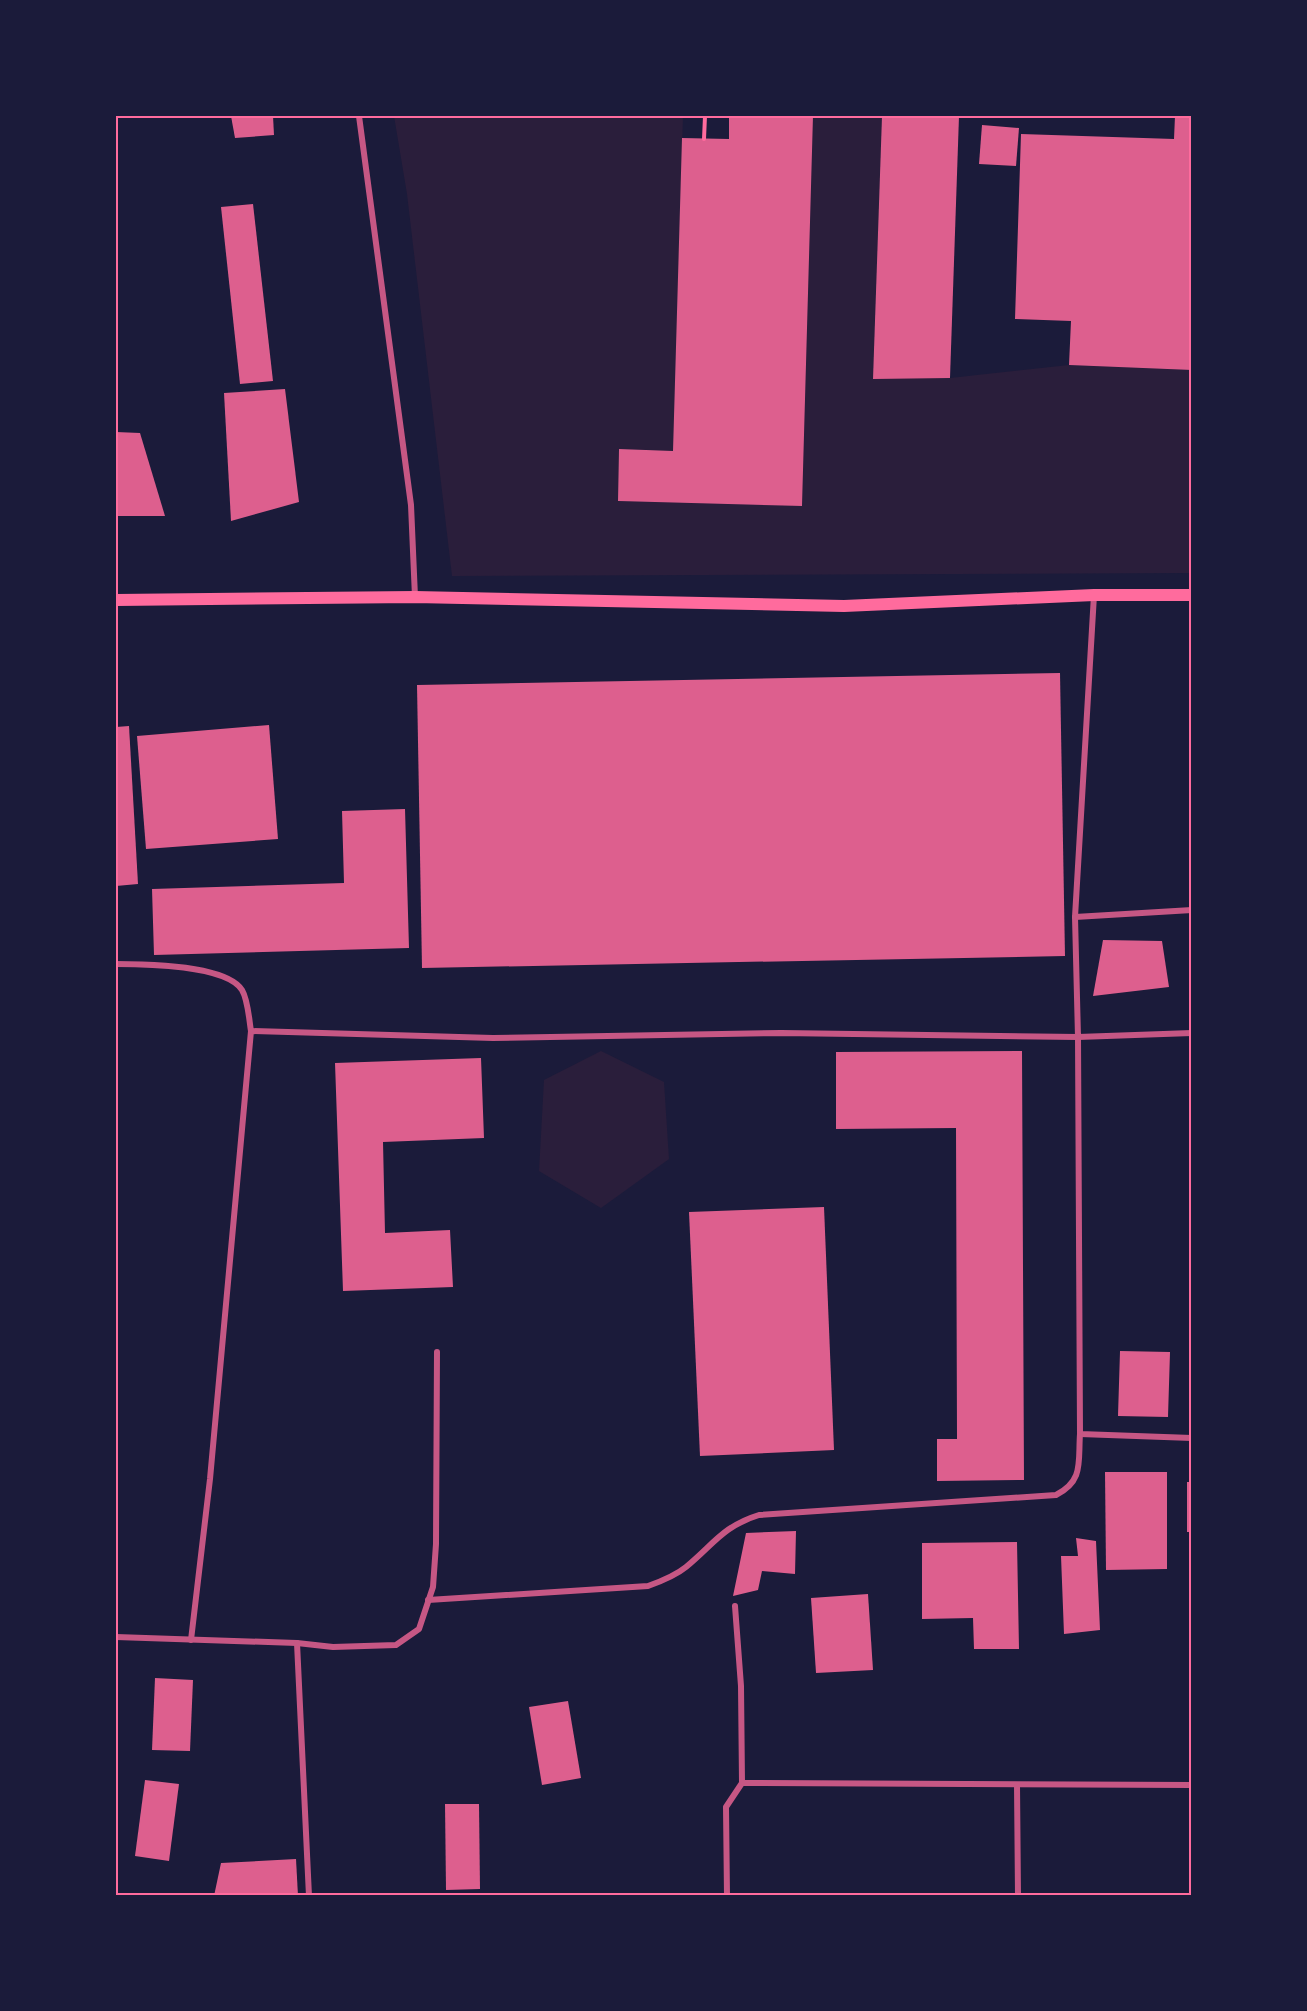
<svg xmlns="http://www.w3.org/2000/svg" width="1307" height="2011" font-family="'Playfair Display',serif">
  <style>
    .green { fill: #2a1e3b }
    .building { fill: #dd5f8e }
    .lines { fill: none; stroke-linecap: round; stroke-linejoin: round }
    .path { stroke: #ff6b9d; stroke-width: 4 }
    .minor { stroke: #c65784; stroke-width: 6 }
    .secondary { stroke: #ff6b9d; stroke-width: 12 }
    .neatline { fill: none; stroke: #ff6b9d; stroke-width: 2 }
  </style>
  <rect width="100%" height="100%" fill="#1b1b3a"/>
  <g class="green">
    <polygon points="394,116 459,116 459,118 683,116 673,451 619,449 618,501 802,506 813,116 882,116 873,378 950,378 1069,365 1191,370 1191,573 452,576 407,194"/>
    <polygon points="601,1051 664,1082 669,1159 601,1208 539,1171 544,1080"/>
  </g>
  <g class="building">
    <polygon points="231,116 273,116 274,135 235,138"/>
    <rect x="459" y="116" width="68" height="2"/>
    <polygon points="729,116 813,116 802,506 618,501 619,449 673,451 682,138 729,139"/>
    <polygon points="882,116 959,116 950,378 873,379"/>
    <polygon points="1175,116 1192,116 1192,370 1069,365 1071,321 1015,319 1021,134 1174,139"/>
    <polygon points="982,125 1019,128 1016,166 979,164"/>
    <polygon points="253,204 273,381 240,384 221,207"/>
    <polygon points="285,389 299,502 231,521 224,393"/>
    <polygon points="116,432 140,433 165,516 116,516"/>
    <polygon points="1060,673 1065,956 422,968 417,685"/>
    <polygon points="269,725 278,839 146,849 137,736"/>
    <polygon points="129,726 138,884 116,886 116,727"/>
    <polygon points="405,809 409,948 154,955 152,889 344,883 342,811"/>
    <polygon points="1103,940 1162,941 1169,987 1093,996"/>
    <polygon points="1022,1051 1024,1480 937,1481 937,1439 957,1439 956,1128 836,1129 836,1052"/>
    <polygon points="481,1058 484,1138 383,1142 385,1233 450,1230 453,1287 343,1291 335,1063"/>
    <polygon points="824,1207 834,1450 700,1456 689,1212"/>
    <polygon points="1120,1351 1170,1352 1168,1417 1118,1416"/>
    <polygon points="1105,1472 1167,1472 1167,1569 1106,1570"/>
    <rect x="1187" y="1482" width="5" height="50"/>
    <polygon points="796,1531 795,1574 762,1571 758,1590 733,1596 746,1533"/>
    <polygon points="1076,1538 1096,1541 1100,1630 1064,1634 1061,1556 1078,1556"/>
    <polygon points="1017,1542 1019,1649 974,1649 973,1618 922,1619 922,1543"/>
    <polygon points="868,1594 873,1670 816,1673 811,1598"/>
    <polygon points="155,1678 193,1680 190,1751 152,1750"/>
    <polygon points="568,1701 581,1778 542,1785 529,1707"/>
    <polygon points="145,1780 179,1784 169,1861 135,1856"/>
    <polygon points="445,1804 479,1804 480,1889 446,1890"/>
    <polygon points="296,1859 298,1896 214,1896 221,1863"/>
  </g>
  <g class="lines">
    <polyline class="path" points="704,139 705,116"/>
    <g class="minor">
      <polyline points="359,116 411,505 415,597"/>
      <polyline points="1094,595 1075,917 1078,1037 1192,1033"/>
      <polyline points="1075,917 1192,910"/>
      <path d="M116,964C144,964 226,965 242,990C248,1000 249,1019 251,1031L210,1479L191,1640"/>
      <polyline points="251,1031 493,1038 781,1033 1078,1037 1080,1434 1192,1438"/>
      <path d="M428,1600L648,1586C662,1581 675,1576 686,1567C713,1545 723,1526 759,1515L1056,1495C1084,1481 1078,1462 1080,1434"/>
      <polyline points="116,1637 297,1643 333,1647 396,1645 419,1629 433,1587 436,1544 437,1352"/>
      <polyline points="297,1643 309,1896"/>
      <polyline points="742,1783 1192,1785"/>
      <polyline points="1017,1785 1018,1896"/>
      <polyline points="727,1896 726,1807 742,1783 741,1686 735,1606"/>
    </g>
    <polyline class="secondary" points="116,600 415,597 844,606 1094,595 1192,595"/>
  </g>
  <rect width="1307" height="2011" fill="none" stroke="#1b1b3a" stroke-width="234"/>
  <rect x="117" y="117" width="1073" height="1777" class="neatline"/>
</svg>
